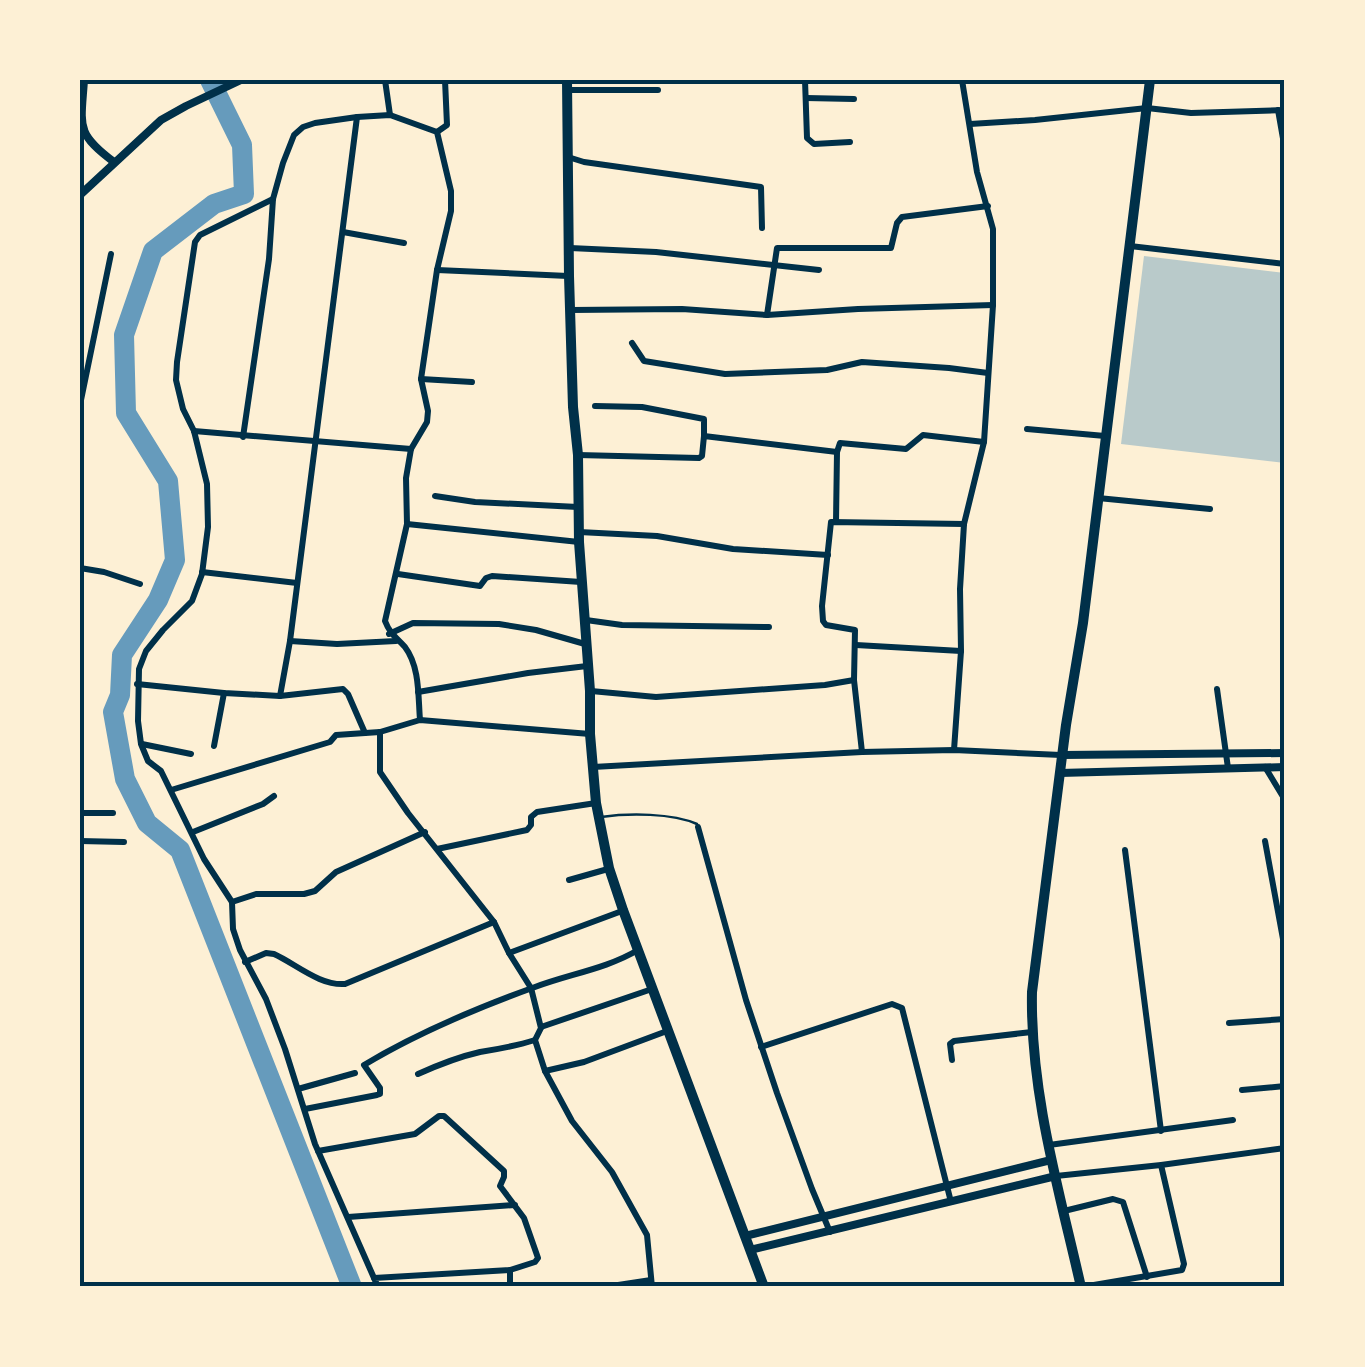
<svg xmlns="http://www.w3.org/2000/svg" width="1365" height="1367" font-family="'Space Grotesk',sans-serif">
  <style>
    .green { fill: #b9caca }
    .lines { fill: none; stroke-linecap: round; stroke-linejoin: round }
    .river { stroke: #669bbc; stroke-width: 20 }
    .service { stroke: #003049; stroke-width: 2.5 }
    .minor { stroke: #003049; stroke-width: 6 }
    .tertiary { stroke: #003049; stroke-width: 8 }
    .secondary { stroke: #003049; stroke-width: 8 }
    .trunk { stroke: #003049; stroke-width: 10 }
    .neatline { fill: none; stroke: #003049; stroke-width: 4 }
  </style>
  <rect width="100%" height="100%" fill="#fdf0d5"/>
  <polygon class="green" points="1144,256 1285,273 1285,463 1121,444"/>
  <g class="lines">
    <polyline class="river" points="210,80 242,145 244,194 214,204 153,251 124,335 126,413 168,481 175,560 158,600 122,655 120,695 113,712 125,779 147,823 180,850 352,1287"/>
    <path class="service" d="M601,817C629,813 672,813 697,824"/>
    <g class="minor">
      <polyline points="385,80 390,115"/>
      <polyline points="805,80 807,138 814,144 850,142"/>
      <polyline points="568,90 658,90"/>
      <polyline points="806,98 854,99"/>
      <polyline points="1278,110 1285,150"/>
      <polyline points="970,124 1035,120 1147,108 1191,113 1285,110"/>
      <polyline points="437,132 447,125 445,80"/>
      <polyline points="568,157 584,162 761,187 762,228"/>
      <polyline points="273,199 200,235 195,242 177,362 176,380 183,409 194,431 207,484 208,527 202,574 192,601 163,630 146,651 139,669 138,721 141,744 148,761 161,771 204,859 232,902 233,929 240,950 266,999 285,1049 315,1144 374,1278"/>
      <polyline points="343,232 404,243"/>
      <polyline points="1130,246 1285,264"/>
      <polyline points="570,248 656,252 819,270"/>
      <polyline points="437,270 568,276"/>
      <polyline points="571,310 682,309 767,315 858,309 993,305"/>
      <polyline points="767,315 777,248 891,248 897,223 902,217 988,206"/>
      <polyline points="632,343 644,361 725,374 827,370 862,362 949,368 988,373"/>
      <polyline points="421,379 472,382"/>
      <polyline points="80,405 111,254"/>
      <polyline points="595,406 642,407 704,419 704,436"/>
      <polyline points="1027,429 1105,436"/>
      <polyline points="194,431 411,449"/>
      <path d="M243,437L269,259L273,199L283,163L294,135L303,127L315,123L357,117L390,115L437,132L451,191V211L437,270L421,379L428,411L427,422L411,449L406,478L407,524L385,621C390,634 396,637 405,647C420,667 418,696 420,720"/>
      <polyline points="578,455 699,458 702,456 704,436 837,452"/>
      <polyline points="435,496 475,502 578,507"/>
      <polyline points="1098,498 1210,509"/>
      <polyline points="836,522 837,452 840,443 906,449 923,435 984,442"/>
      <polyline points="407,524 579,542"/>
      <polyline points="579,532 657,536 733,549 828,555"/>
      <polyline points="80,568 104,572 140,584"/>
      <polyline points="202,572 297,583"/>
      <polyline points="398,574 480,586 486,578 492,576 581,582"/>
      <polyline points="586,620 622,625 769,627"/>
      <polyline points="389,634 413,623 499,624 536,630 585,644"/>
      <polyline points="290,641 337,644 396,641"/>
      <polyline points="856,645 961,651"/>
      <polyline points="137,684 224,693 280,696 343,689 348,694 365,733"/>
      <polyline points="1217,689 1228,768"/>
      <polyline points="591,691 656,697 825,685 854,680"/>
      <polyline points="418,692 528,673 587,666"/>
      <polyline points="280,696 290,641 357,117"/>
      <polyline points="380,732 380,772 408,813 494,922 509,953 531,988 541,1028 535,1040 545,1071 572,1121 612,1172 647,1235 652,1287"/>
      <polyline points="142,744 191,754"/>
      <polyline points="214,746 224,693"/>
      <polyline points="954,750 961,651 960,589 964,524 984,442 993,305 993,229 977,172 962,80"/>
      <polyline points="862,752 854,680 855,630 826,625 823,621 822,606 831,522 964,524"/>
      <polyline points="593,767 862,752 954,750 1061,755"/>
      <polyline points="1265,767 1285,800"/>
      <polyline points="171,790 330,742 336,735 380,732 420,720 590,734"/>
      <polyline points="80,813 113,813"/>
      <polyline points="698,827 746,1000 777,1093 812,1189 830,1232"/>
      <polyline points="193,832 263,804 274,796"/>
      <polyline points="80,841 124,842"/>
      <polyline points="1265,841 1285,950"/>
      <polyline points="437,849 527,830 531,825 531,817 537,812 596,803"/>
      <polyline points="1125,850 1161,1131"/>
      <polyline points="569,880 608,869"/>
      <polyline points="232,902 256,894 304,894 315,891 336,872 425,832"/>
      <polyline points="509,953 622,911"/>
      <path d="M245,962L266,953L274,954C296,964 320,986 345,984L494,922"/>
      <polyline points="1229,1023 1285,1019"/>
      <polyline points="541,1027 652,989"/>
      <polyline points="761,1047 892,1004 902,1008 951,1202"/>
      <polyline points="952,1060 950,1044 954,1041 1032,1032"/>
      <polyline points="545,1071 584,1062 667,1031"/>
      <path d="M418,1074C438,1065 458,1057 480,1052C499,1049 516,1046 535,1040"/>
      <polyline points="298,1089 355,1073"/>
      <polyline points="1242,1090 1285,1086"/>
      <path d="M305,1109L377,1095L380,1094V1088L364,1065C417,1033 477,1008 535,987C569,974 606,969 638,950"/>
      <polyline points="1049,1145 1233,1120"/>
      <polyline points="318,1151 415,1134 439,1116 444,1116 504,1171 504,1177 500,1186 524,1218 538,1258 535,1262 510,1270 374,1278 378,1287"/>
      <polyline points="1056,1176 1161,1165 1285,1148"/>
      <polyline points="1064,1211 1113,1199 1123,1202 1147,1277"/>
      <polyline points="348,1217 515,1205"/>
      <polyline points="510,1287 510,1270"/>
      <polyline points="605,1287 651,1280"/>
      <polyline points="1082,1287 1182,1270 1184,1264 1161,1165"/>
    </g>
    <g class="tertiary">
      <path d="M84,80C81,126 75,133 114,162"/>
      <polyline points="1062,755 1285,753"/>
      <polyline points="1060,773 1285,767"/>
      <polyline points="745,1236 1051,1160"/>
      <polyline points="750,1250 1056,1176"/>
    </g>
    <polyline class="secondary" points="80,195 161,120 186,106 241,80"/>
    <g class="trunk">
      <polyline points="567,80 569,276 573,407 578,455 579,542 590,691 590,734 596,803 609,868 623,910 764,1287"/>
      <path d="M1081,1287C1059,1190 1030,1092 1032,992L1066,725L1083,623L1150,80"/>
    </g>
  </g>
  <rect width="1365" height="1367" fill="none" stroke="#fdf0d5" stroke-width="165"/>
  <rect x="82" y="82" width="1200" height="1202" class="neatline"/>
</svg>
